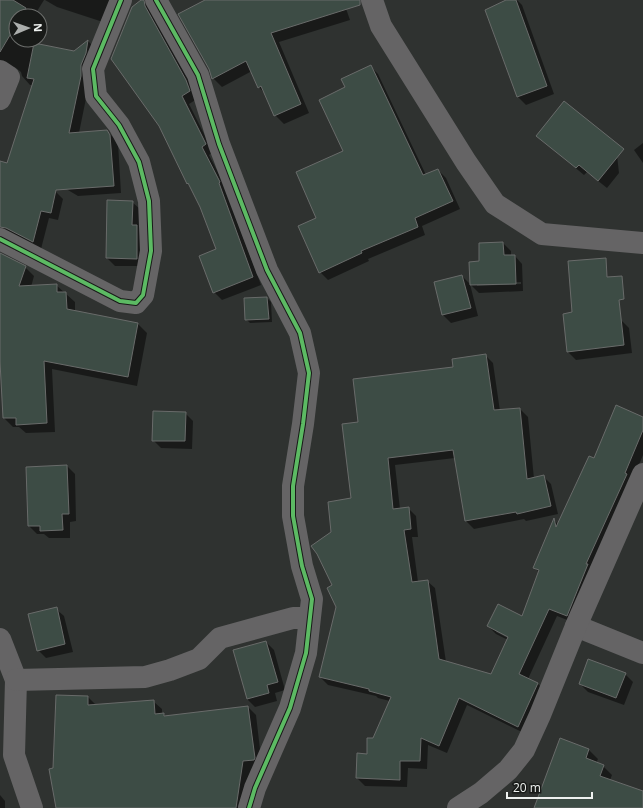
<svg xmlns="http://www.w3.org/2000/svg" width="643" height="808" font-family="'Open Sans',sans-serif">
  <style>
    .shadow { fill: #0007; fill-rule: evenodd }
    .building { fill: #3d4c45; stroke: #696b6a }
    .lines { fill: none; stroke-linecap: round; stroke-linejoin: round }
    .minor { stroke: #656465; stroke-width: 22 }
    .cycleway-casing { stroke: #181a18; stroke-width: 6 }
    .cycleway { stroke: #5cba63; stroke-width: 4 }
  </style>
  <rect width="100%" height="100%" fill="#2f3230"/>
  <g class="shadow">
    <polygon points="0,0 44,0 34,16 16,16 16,40 74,52 88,41 96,49 79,133 107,131 115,139 118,143 121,193 78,196 19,161 33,85 30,85 22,76 21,72 16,68 10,66 0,70"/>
    <polygon points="45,0 113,0 106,23 57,7"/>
    <polygon points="143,0 145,0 152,7 194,89 197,99 189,104 213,152 209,155 227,190 226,191 261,285 222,300 214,292 217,250 201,207 191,186 187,183"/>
    <polygon points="207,0 343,0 350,20 279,42 309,113 284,124 275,115 266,95 259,87 252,71 222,87 213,78 210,68"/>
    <polygon points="508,0 517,0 522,5 554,94 526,105 518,97 486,11"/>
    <polygon points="370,66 378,74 426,175 438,170 446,178 460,209 422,226 425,235 368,259 369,261 328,280 320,272 317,218 344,152 346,87"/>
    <polygon points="537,136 616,146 619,173 607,188 587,172 584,175"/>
    <polygon points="643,143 643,163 634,150"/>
    <polygon points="0,174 55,191 63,199 58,220 49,218 41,249 0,228"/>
    <polygon points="132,202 140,209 144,266 115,266 107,258"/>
    <path d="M503,243L511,251V256H515L522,264L523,291L479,293L470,284L478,316L451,323L443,315L435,282L462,276L471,285L480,262ZM521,282V284L477,286V284Z"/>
    <polygon points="0,254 25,267 34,276 31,287 56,285 75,302 75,311 138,324 147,333 137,386 52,369 55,432 26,433 19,427 13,427 4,418 0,345"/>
    <polygon points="267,298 271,302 272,322 250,323 246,319"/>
    <polygon points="621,320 629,328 632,353 576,360 568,352"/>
    <path d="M485,355L493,363L500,411L520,409L528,417L534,479L544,477L551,484L558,514L526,521L524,519L474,529L466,521L455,458L395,465L400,509L408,508L416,516L418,537H412L418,582L427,581L435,588L446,662L491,676L508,640L496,634L488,626L523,617L540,573L535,568L554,520L558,524L594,460L643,418V455L575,623L557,616L528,679L538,684L546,692L526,734L467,705L447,753L428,745L427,769L408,768L407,787L365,786L357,778L390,701L378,698L376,696L328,685L320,677L337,607L333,586L332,532L352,499L359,423L454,368ZM496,630L513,638L512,640L496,632Z"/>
    <polygon points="185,413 193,421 192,449 161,448 153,440"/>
    <polygon points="67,466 75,474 76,521 70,522 70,538 49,538 44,534 37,534 29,526"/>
    <polygon points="56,609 64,616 73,652 46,658 38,650"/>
    <polygon points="266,642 274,650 285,690 275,693 277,701 255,707 247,699"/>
    <polygon points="625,674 633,682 624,705 588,692 580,684"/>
    <polygon points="88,697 96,705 154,702 162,709 162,714 164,714 167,717 248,707 256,715 262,766 261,767 251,769 244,808 57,808 54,769"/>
    <polygon points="589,750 598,759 596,763 603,766 612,775 610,780 643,792 643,808 536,808"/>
    <polygon points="0,795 5,801 5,808 0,808"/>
  </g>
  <g class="building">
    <polygon points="0,0 13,0 26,8 22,16 16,16 16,25 0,52"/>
    <polygon points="141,0 144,0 145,6 186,80 190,91 182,96 206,144 202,147 220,182 219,183 253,277 213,293 199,256 216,249 200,207 188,183 187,184 159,126 111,59 132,7"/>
    <polygon points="205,0 360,0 360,5 271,33 301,104 274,116 261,86 258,88 246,61 212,79 209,69 178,14"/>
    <polygon points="506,0 516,0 547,86 517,97 485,10"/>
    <polygon points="88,40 86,53 81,65 81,76 69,133 107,130 110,135 114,186 56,190 51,213 41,211 33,242 6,228 0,227 0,161 7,163 34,79 27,78 34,43 74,51"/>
    <polygon points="371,65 423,175 438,169 453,201 415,218 418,227 361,251 362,253 319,273 298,226 316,218 296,172 343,151 319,100 345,87 341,79"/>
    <polygon points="564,101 624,149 598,181 579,165 576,168 536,136"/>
    <polygon points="107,200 133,201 132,225 137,225 137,259 106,258"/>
    <polygon points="503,242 504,255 515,255 516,284 470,285 469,262 479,261 479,243"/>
    <polygon points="0,253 26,266 19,286 57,284 57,292 66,292 67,309 138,323 128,377 44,361 47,423 16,425 16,418 3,418 0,362"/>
    <polygon points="606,258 607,277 622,276 624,299 619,300 624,345 567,352 563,314 572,312 568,261"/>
    <polygon points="462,275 471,308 442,315 434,282"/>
    <polygon points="267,297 269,319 245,320 244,298"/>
    <polygon points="486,354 494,410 520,408 527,479 544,475 551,506 517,514 516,512 465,521 453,450 388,458 393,509 409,507 411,529 404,530 412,582 428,580 439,659 491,674 508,637 487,626 498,604 522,616 539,570 533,568 554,518 556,527 589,456 594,458 616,405 643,417 643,430 625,473 627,474 586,564 588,564 567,616 549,609 519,674 538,683 518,727 459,698 439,746 421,738 420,761 400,761 400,780 356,778 357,753 367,754 367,738 373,738 391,697 369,691 369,689 319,677 336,607 327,588 332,585 317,554 311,546 331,532 328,502 351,498 342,424 358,422 353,379 453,367 452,359"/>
    <polygon points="153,411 186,412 185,441 152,441"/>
    <polygon points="67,465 69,514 62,514 63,530 40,531 40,526 28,526 26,467"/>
    <polygon points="57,607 65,644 37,651 28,614"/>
    <polygon points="266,641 278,682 267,685 269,693 247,699 233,650"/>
    <polygon points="588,659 626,673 616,698 579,684"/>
    <polygon points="56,695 88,696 88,705 154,700 155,714 164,713 164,716 248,706 255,758 254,760 243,761 236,808 56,808 49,769 53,768"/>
    <polygon points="560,738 589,749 586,758 604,765 600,776 643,791 643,808 534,808"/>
  </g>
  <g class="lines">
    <g class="minor">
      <polyline points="156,0 198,75 219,144 267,270 300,333 309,373 303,424 293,486 293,516 302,566 312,599 306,653 290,708 255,788 249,808"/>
      <polyline points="372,0 381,26 466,162 495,204 542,234 643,243"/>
      <polyline points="0,71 9,77 0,99"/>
      <polyline points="0,239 120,301 136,303 143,295 151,251 149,201 139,162 119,125 96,96 93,69 121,0"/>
      <polyline points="576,626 643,653"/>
      <polyline points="0,639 16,680 14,755 32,808"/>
      <polyline points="16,680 145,677 170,670 199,659 220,638 293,618 309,618"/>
      <polyline points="458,808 481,793 508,770 524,750 540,715 576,626 643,474"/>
    </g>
    <g class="cycleway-casing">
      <g id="cycleway">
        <polyline points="156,0 198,75 219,144 267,270 300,333 309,373 303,424 293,486 293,516 302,566 312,599 306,653 290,708 255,788 249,808"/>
        <polyline points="0,239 120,301 136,303 143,295 151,251 149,201 139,162 119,125 96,96 93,69 121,0"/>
      </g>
    </g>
    <use href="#cycleway" class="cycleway"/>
  </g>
  <g transform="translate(28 28) rotate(88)"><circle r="19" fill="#181a18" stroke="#6e706e"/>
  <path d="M0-3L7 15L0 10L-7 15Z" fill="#abaeac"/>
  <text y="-6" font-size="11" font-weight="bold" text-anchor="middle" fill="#eef1ef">N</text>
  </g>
  <path d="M507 792v6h85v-6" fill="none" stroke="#eef1ef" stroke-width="2"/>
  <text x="513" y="792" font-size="12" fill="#eef1ef" stroke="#181a18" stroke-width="3" paint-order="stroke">20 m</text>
</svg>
